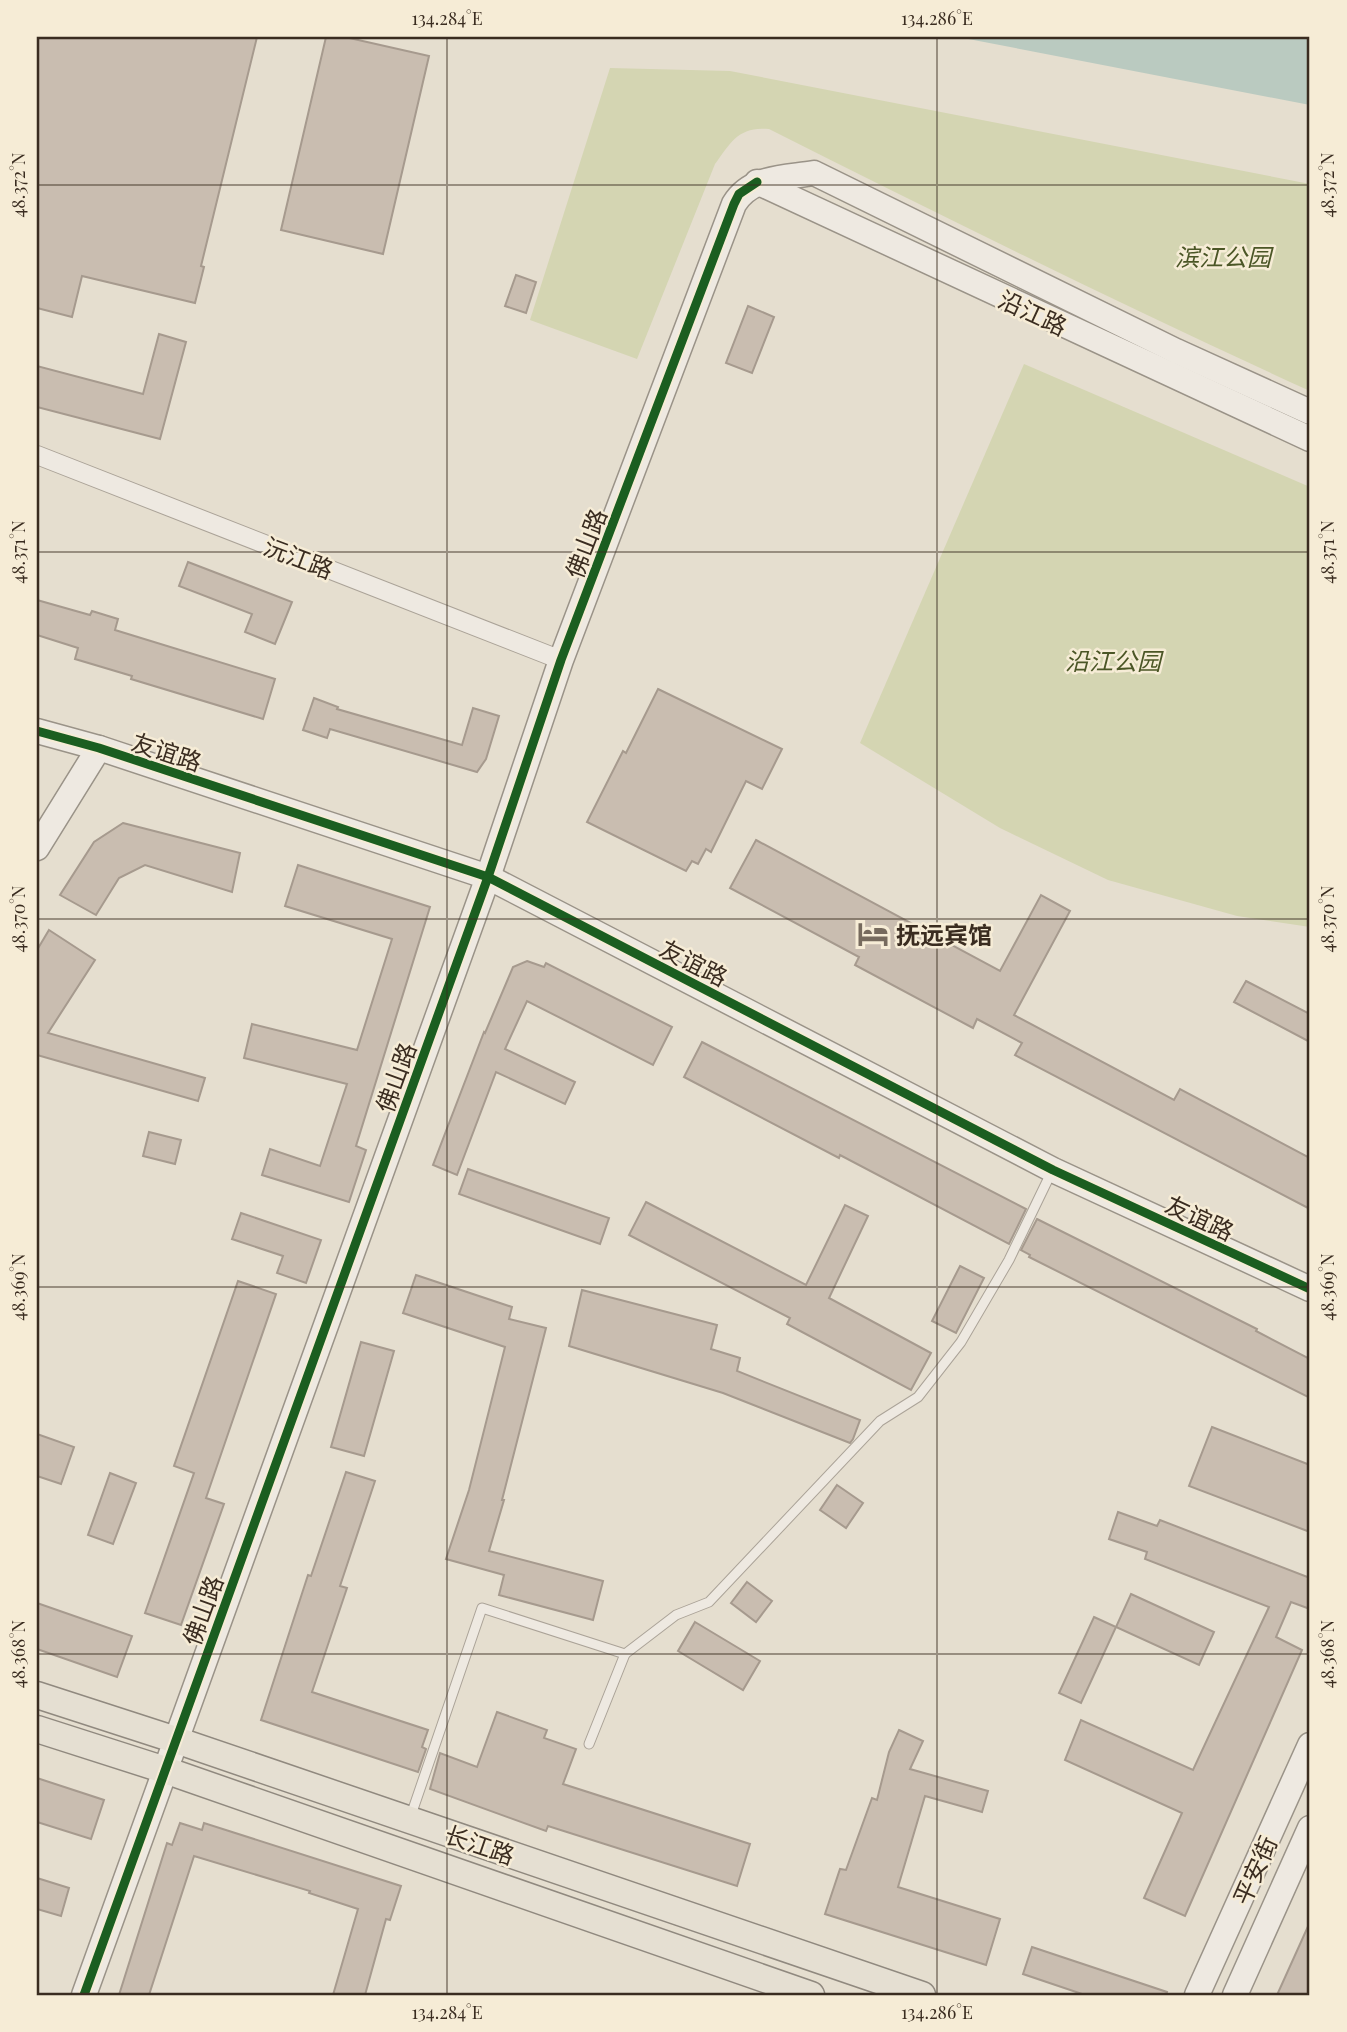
<svg xmlns="http://www.w3.org/2000/svg" width="1347" height="2032" font-family="'Playfair Display','Noto Sans SC',serif">
  <style>
    .green { fill: #d4d5b2 }
    .water { fill: #bacac0 }
    .building { fill: #c9bdb0; stroke: #a69a8e; stroke-width: 2 }
    .lines { fill: none; stroke-linecap: round; stroke-linejoin: round }
    .lane-casing { stroke: #aba398; stroke-width: 11 }
    .street-casing { stroke: #aba398; stroke-width: 20 }
    .secondary-casing { stroke: #9a9388; stroke-width: 27 }
    .primary-casing { stroke: #90897f; stroke-width: 29 }
    .lane { stroke: #eee9e1; stroke-width: 9 }
    .street { stroke: #eee9e1; stroke-width: 18 }
    .secondary { stroke: #eee9e1; stroke-width: 24 }
    .primary { stroke: #e5dfd2; stroke-width: 26 }
    .cycleway-casing { stroke: #f6ecd6; stroke-width: 13 }
    .cycleway { stroke: #1b5e20; stroke-width: 9 }
    .ticks { fill: none; stroke: #3a2c20; stroke-width: 2; stroke-opacity: 0.45 }
    .labels { text-anchor: middle; dominant-baseline: central; stroke-width: 5; stroke-linejoin: round; paint-order: stroke }
    .park-label { font-size: 24px; font-style: italic; fill: #4b5626; stroke: #f6ecd6 }
    .street-label { font-size: 24px; fill: #3a2c20; stroke: #f6ecd6 }
    .poi-label { font-size: 24px; font-weight: bold; fill: #3a2c20; stroke: #f6ecd6; text-anchor: start }
    .neatline { fill: none; stroke: #3a2c20; stroke-width: 2.5 }
    .ticks-label { font-size: 18px; text-anchor: middle; fill: #3a2c20 }
  </style>
  <rect width="100%" height="100%" fill="#e5decf"/>
  <g class="green">
    <path d="M610,68L730,71L1310,184V391C1128,308 948,219 769,129C739,126 731,142 715,164L637,359L530,320Z"/>
    <polygon points="1024,364 1310,487 1310,927 1237,916 1108,880 1000,828 860,743"/>
  </g>
  <polygon class="water" points="958,37 1310,37 1310,105"/>
  <g class="building">
    <polygon points="37,37 257,37 201,266 204,267 195,303 82,276 72,317 37,308"/>
    <polygon points="326,37 345,37 429,56 383,254 281,230"/>
    <polygon points="516,275 536,282 526,313 505,306"/>
    <polygon points="748,306 774,317 752,373 726,363"/>
    <polygon points="159,334 186,342 160,439 37,407 37,366 143,394"/>
    <polygon points="188,562 292,602 275,644 245,632 252,614 179,586"/>
    <polygon points="37,600 90,615 92,611 118,619 115,630 275,679 263,719 131,679 132,676 75,659 78,648 37,635"/>
    <polygon points="658,689 782,749 762,789 746,781 711,852 706,849 698,864 692,861 686,871 587,822 623,751 626,753"/>
    <polygon points="314,698 338,707 337,709 462,745 473,708 499,716 486,759 477,772 330,729 327,738 303,730"/>
    <polygon points="123,823 240,853 232,892 145,865 119,878 96,915 60,895 94,842"/>
    <polygon points="756,840 1000,971 1041,895 1070,911 1014,1015 1174,1100 1180,1089 1310,1158 1310,1209 1015,1055 1022,1043 977,1019 973,1028 855,965 859,957 730,888"/>
    <polygon points="298,865 430,907 356,1146 366,1150 349,1202 262,1175 270,1149 320,1166 347,1084 244,1058 252,1024 357,1050 392,939 285,906"/>
    <polygon points="49,930 95,960 48,1033 205,1078 198,1101 37,1055 37,950"/>
    <polygon points="527,961 544,967 546,963 672,1027 653,1065 527,1001 505,1049 575,1082 565,1104 496,1072 457,1175 433,1165 484,1032 485,1033 513,967"/>
    <polygon points="1246,981 1310,1014 1310,1042 1234,1002"/>
    <polygon points="702,1042 1026,1209 1009,1244 840,1155 839,1158 684,1077"/>
    <polygon points="149,1132 181,1140 175,1164 143,1156"/>
    <polygon points="468,1169 609,1218 600,1244 459,1194"/>
    <polygon points="646,1202 806,1285 845,1205 868,1216 829,1298 931,1353 911,1390 787,1324 790,1318 629,1235"/>
    <polygon points="241,1213 321,1240 306,1283 277,1273 283,1256 232,1239"/>
    <polygon points="1037,1219 1257,1329 1256,1331 1310,1359 1310,1398 1029,1257 1030,1255 1021,1250"/>
    <polygon points="960,1266 984,1278 956,1333 932,1321"/>
    <polygon points="416,1275 512,1307 509,1319 546,1328 502,1500 504,1500 489,1551 603,1581 593,1620 499,1595 504,1575 446,1559 469,1490 505,1347 403,1313"/>
    <polygon points="238,1281 276,1294 206,1498 224,1504 181,1625 145,1613 194,1473 174,1466"/>
    <polygon points="582,1290 717,1325 711,1349 740,1358 737,1371 860,1420 853,1439 850,1443 723,1393 569,1346"/>
    <polygon points="361,1342 394,1351 364,1456 331,1447"/>
    <polygon points="1212,1427 1310,1465 1310,1532 1189,1486"/>
    <polygon points="37,1434 74,1447 61,1484 37,1476"/>
    <polygon points="346,1472 375,1481 340,1586 347,1588 312,1692 428,1730 422,1747 426,1749 418,1772 261,1720 308,1575 311,1576"/>
    <polygon points="110,1473 136,1483 113,1544 88,1535"/>
    <polygon points="837,1485 863,1503 846,1528 820,1510"/>
    <polygon points="1118,1512 1157,1526 1160,1520 1310,1578 1310,1609 1291,1602 1276,1637 1302,1650 1185,1916 1144,1898 1182,1813 1065,1760 1081,1720 1193,1770 1269,1607 1145,1559 1147,1552 1109,1539"/>
    <polygon points="747,1582 772,1601 756,1622 731,1603"/>
    <polygon points="1131,1594 1214,1632 1199,1665 1116,1627"/>
    <polygon points="37,1603 132,1636 117,1677 37,1649"/>
    <polygon points="1094,1617 1116,1627 1081,1703 1059,1693"/>
    <polygon points="695,1622 760,1661 743,1690 678,1651"/>
    <polygon points="497,1712 547,1730 544,1738 576,1749 563,1784 750,1844 737,1886 548,1826 546,1831 430,1789 440,1753 477,1767"/>
    <polygon points="899,1730 923,1741 910,1769 988,1791 982,1812 925,1796 898,1887 1000,1919 986,1965 825,1914 840,1869 846,1870 872,1798 877,1800 889,1752"/>
    <polygon points="37,1778 104,1800 91,1839 37,1822"/>
    <polygon points="180,1823 202,1830 204,1823 401,1886 390,1920 386,1919 365,1995 333,1995 358,1909 309,1893 310,1891 194,1856 149,1995 119,1995 167,1843 172,1845"/>
    <polygon points="37,1878 69,1888 61,1916 37,1909"/>
    <polygon points="1310,1922 1310,1995 1277,1995"/>
    <polygon points="1032,1947 1167,1992 1166,1995 1085,1995 1023,1974"/>
  </g>
  <g class="lines">
    <g class="lane-casing">
      <g id="lane">
        <polyline points="589,1744 625,1654"/>
        <polyline points="410,1818 482,1608 625,1654 676,1615 709,1602 880,1421 918,1397 961,1342 1009,1260 1052,1171"/>
      </g>
    </g>
    <g class="street-casing">
      <polyline id="street" points="37,455 561,660"/>
    </g>
    <g class="secondary-casing">
      <g id="secondary">
        <polyline points="757,182 1310,439"/>
        <polyline points="37,731 99,748 488,877 1053,1170 1310,1289"/>
        <polyline points="37,848 99,748"/>
        <path d="M84,1995L488,877L561,660L734,204C751,176 785,178 814,173L1176,351L1310,412"/>
        <polyline points="1197,1995 1310,1745"/>
        <polyline points="1235,1995 1310,1828"/>
      </g>
    </g>
    <g class="primary-casing">
      <g id="primary">
        <polyline points="37,1695 176,1740 922,1995"/>
        <polyline points="37,1729 165,1770 811,1995"/>
      </g>
    </g>
    <use href="#lane" class="lane"/>
    <use href="#street" class="street"/>
    <use href="#secondary" class="secondary"/>
    <use href="#primary" class="primary"/>
    <g class="cycleway-casing">
      <g id="cycleway">
        <polyline points="37,731 99,748 488,877 1053,1170 1310,1289"/>
        <polyline points="84,1995 488,877 561,660 734,204 739,194 757,182"/>
      </g>
    </g>
    <use href="#cycleway" class="cycleway"/>
  </g>
  <path class="ticks" d="M447,37V1995M937,37V1995M37,185H1310M37,552H1310M37,919H1310M37,1287H1310M37,1654H1310"/>
  <defs>
    <g id="hotel-bare" transform="scale(2.415)"><path d="M-6-4.5h1.5V1H6V5H4.5V3h-9V5H-6ZM-4 0a1.8 1.8 0 1 1 3.6 0ZM.5 0V-2.5h3Q6-2.5 6 0Z" fill="#766a5d" stroke="#f6ecd6" stroke-width="2.5" paint-order="stroke"/></g>
  </defs>
  <g fill-rule="evenodd">
    <use href="#hotel-bare" x="873" y="934"/>
  </g>
  <g class="labels">
    <g class="park-label">
      <text x="1223" y="256">滨江公园</text>
      <text x="1113" y="660">沿江公园</text>
    </g>
    <g class="street-label">
      <text transform="translate(1033 312) rotate(25)">沿江路</text>
      <text transform="translate(585 543) rotate(-69)">佛山路</text>
      <text transform="translate(299 557) rotate(21)">沅江路</text>
      <text transform="translate(167 751) rotate(18)">友谊路</text>
      <text transform="translate(694 962) rotate(27)">友谊路</text>
      <text transform="translate(395 1077) rotate(-70)">佛山路</text>
      <text transform="translate(1200 1217) rotate(25)">友谊路</text>
      <text transform="translate(202 1610) rotate(-70)">佛山路</text>
      <text transform="translate(480 1844) rotate(19)">长江路</text>
      <text transform="translate(1254 1870) rotate(-66)">平安街</text>
    </g>
    <g class="poi-label">
      <text x="896" y="934">抚远宾馆</text>
    </g>
  </g>
  <rect width="1347" height="2032" fill="none" stroke="#f6ecd6" stroke-width="77"/>
  <rect x="38" y="38" width="1270" height="1956" class="neatline"/>
  <g class="ticks-label">
    <text x="447" y="25">134.284°E</text>
    <text x="937" y="25">134.286°E</text>
    <text transform="translate(19 185) rotate(-90)" y="6">48.372°N</text>
    <text transform="translate(1328 185) rotate(-90)" y="6">48.372°N</text>
    <text transform="translate(19 552) rotate(-90)" y="6">48.371°N</text>
    <text transform="translate(1328 552) rotate(-90)" y="6">48.371°N</text>
    <text transform="translate(19 919) rotate(-90)" y="6">48.370°N</text>
    <text transform="translate(1328 919) rotate(-90)" y="6">48.370°N</text>
    <text transform="translate(19 1287) rotate(-90)" y="6">48.369°N</text>
    <text transform="translate(1328 1287) rotate(-90)" y="6">48.369°N</text>
    <text transform="translate(19 1654) rotate(-90)" y="6">48.368°N</text>
    <text transform="translate(1328 1654) rotate(-90)" y="6">48.368°N</text>
    <text x="447" y="2019">134.284°E</text>
    <text x="937" y="2019">134.286°E</text>
  </g>
</svg>
